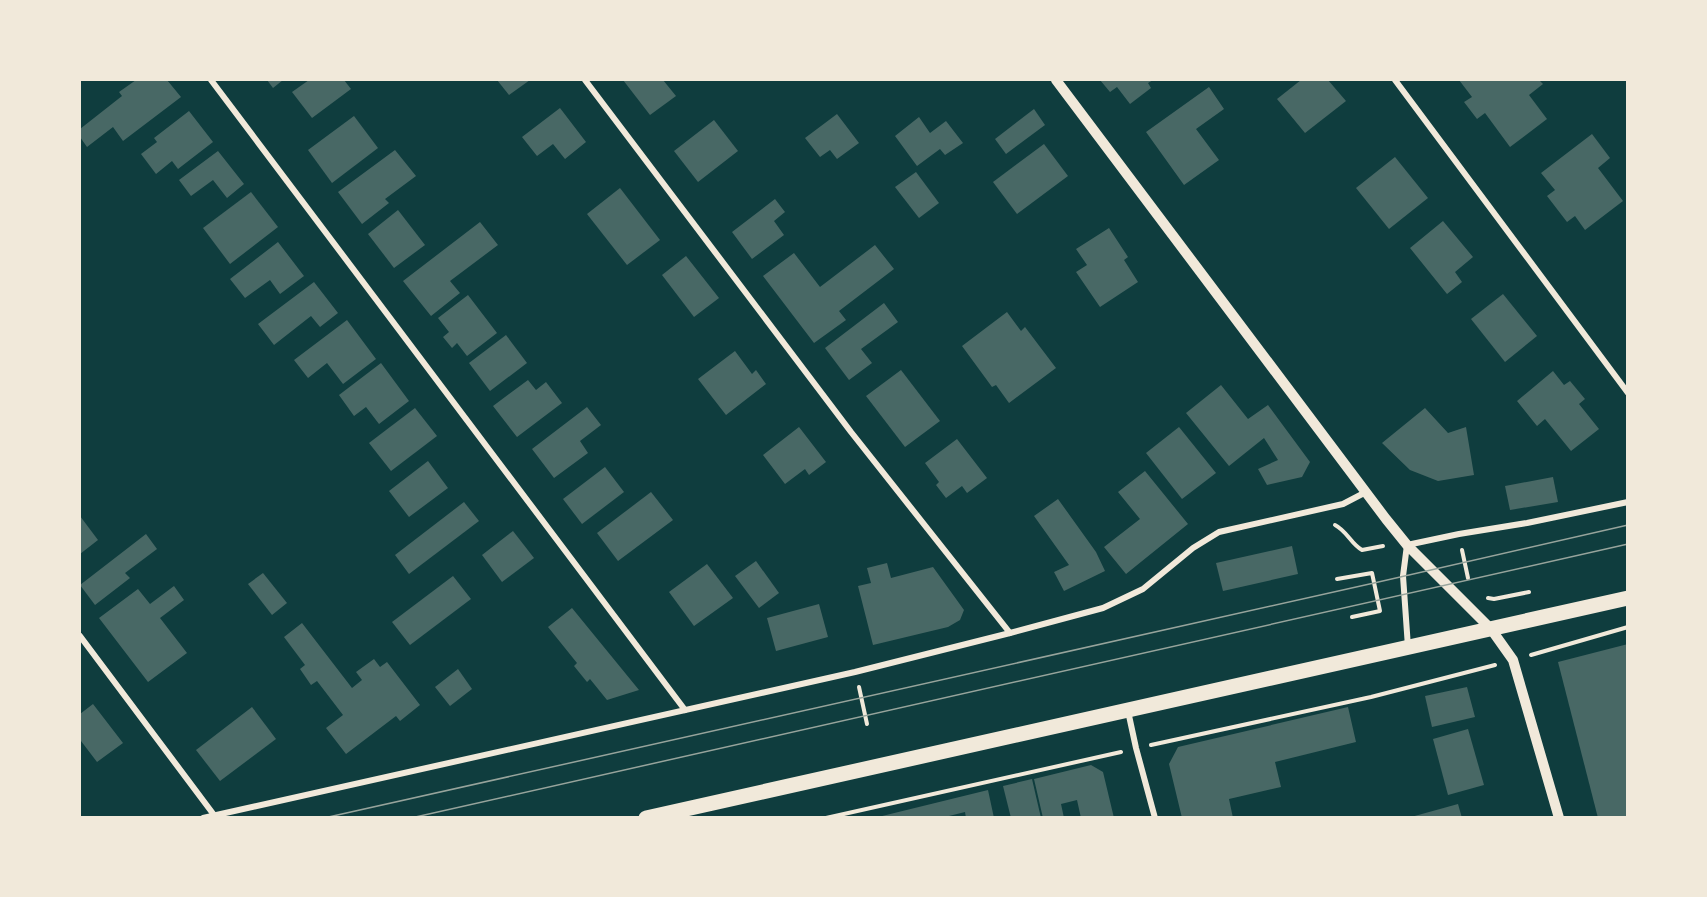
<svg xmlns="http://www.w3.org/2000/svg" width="1707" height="897" font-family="Cabin,sans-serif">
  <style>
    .building { fill: #486865 }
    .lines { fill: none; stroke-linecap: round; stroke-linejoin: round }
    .path { stroke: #f1e9da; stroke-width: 4 }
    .minor { stroke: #f1e9da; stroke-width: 6 }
    .tertiary { stroke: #f1e9da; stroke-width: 10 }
    .primary { stroke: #f1e9da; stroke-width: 15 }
    .tram { stroke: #97a49c; stroke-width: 1.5 }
  </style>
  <rect width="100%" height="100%" fill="#0f3d3e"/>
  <g class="building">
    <polygon points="136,80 167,80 181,97 123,141 113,127 87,147 80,137 80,129 122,96 119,92"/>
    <polygon points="267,80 283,80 273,88"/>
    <polygon points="309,80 344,80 351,89 312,118 292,92"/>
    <polygon points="497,80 530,80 509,95"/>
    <polygon points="623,80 663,80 676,96 650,115"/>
    <polygon points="1100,80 1153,80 1148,83 1151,88 1130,104 1117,87 1110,92"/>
    <polygon points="1301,80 1328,80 1346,101 1305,133 1277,99"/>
    <polygon points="1459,80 1539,80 1543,84 1529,95 1547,119 1510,147 1485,113 1477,119 1464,102 1472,97"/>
    <polygon points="1209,87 1224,109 1196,129 1219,160 1184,185 1146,132"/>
    <polygon points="560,108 586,142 565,159 553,144 537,156 522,137"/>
    <polygon points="1034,109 1045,125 1006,154 995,139"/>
    <polygon points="189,111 213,142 178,169 172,161 156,174 141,154 157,142 154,138"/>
    <polygon points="837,114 859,143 837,159 830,150 820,157 805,138"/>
    <polygon points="354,116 378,148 332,183 308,150"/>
    <polygon points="919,117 930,133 946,121 963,143 945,155 940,149 917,166 895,136"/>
    <polygon points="714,120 738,151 698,182 674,151"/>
    <polygon points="1592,134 1610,158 1598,168 1623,201 1585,230 1575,216 1567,222 1547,196 1555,190 1541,173"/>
    <polygon points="1044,144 1068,176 1017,214 993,182"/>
    <polygon points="395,150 416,176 385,199 389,203 362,224 338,192"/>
    <polygon points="218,151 244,184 227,198 213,180 191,196 179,180"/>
    <polygon points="1395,157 1428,198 1389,229 1356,188"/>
    <polygon points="916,172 939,203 919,218 895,187"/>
    <polygon points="620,188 660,240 627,265 587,214"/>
    <polygon points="251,192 278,227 230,264 203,228"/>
    <polygon points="775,199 785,212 774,221 784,235 752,259 732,232"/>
    <polygon points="398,210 425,245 394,268 368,234"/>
    <polygon points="1443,221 1473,257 1455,272 1462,282 1447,294 1410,248"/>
    <polygon points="480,222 498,245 450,281 460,293 431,316 403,281"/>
    <polygon points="1109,228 1128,257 1124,260 1138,282 1100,307 1076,272 1087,265 1076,249"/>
    <polygon points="278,242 304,276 280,294 270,280 245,298 230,279"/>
    <polygon points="875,245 894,269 839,311 846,320 814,343 763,276 794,253 820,287"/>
    <polygon points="686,256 719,298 694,317 662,275"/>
    <polygon points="314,282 338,313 320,327 311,316 274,345 258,324"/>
    <polygon points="1503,294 1537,336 1505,362 1471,319"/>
    <polygon points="468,295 497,333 467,356 457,343 452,348 443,337 449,332 438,318"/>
    <polygon points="884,303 898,322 861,349 872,363 849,380 825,348"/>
    <polygon points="1007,312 1021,331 1025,327 1056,368 1009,403 996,385 992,387 962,346"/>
    <polygon points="347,320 376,359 343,384 327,363 308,378 294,360"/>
    <polygon points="506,335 527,363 490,391 469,363"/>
    <polygon points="735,351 752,374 756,370 766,384 726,415 698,379"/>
    <polygon points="381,363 409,401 379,424 366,407 354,416 339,395"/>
    <polygon points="901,370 940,421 905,447 866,396"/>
    <polygon points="1553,371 1564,385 1570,381 1585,399 1579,404 1599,429 1571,451 1545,419 1537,426 1517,401"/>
    <polygon points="528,380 536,390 546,382 562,403 517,437 493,406"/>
    <polygon points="1221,385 1248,419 1268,405 1310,462 1302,477 1267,485 1258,469 1278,460 1264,438 1229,466 1186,413"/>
    <polygon points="587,407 601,425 580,441 588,453 554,478 532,449"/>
    <polygon points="415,408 437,436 391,471 369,443"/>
    <polygon points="1425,408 1448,433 1466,427 1474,475 1438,481 1410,470 1382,443"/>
    <polygon points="799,427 826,462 809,475 805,469 785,484 763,455"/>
    <polygon points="1179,427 1216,473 1182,499 1146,453"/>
    <polygon points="957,439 987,478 967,493 962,486 946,498 936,485 939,482 925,463"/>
    <polygon points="428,461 448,488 409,517 389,491"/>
    <polygon points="605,467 624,492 582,524 563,499"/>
    <polygon points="1145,471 1188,524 1126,574 1104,547 1140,519 1118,492"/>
    <polygon points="1553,477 1558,502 1510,510 1505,486"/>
    <polygon points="651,492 673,520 618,561 597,533"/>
    <polygon points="1058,499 1096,552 1105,571 1064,591 1054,572 1069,565 1034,516"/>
    <polygon points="464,502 479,521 409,574 395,555"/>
    <polygon points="80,516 98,540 80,554"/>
    <polygon points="513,531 534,558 502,582 482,555"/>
    <polygon points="146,534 157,549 125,573 130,578 95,605 80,585"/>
    <polygon points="1292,546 1298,574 1223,591 1216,563"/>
    <polygon points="756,561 779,593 759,608 735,576"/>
    <polygon points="887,563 891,578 933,567 964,610 960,620 948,627 873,645 858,586 871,583 867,568"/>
    <polygon points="707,564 733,598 694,626 669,592"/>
    <polygon points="263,573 287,603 272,615 248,584"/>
    <polygon points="453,576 471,599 410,645 392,622"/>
    <polygon points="174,586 184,600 160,618 187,653 148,682 99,618 138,589 150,604"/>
    <polygon points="819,604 828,637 776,651 767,618"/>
    <polygon points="572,608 639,690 607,700 590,679 587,682 574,666 577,663 548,627"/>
    <polygon points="302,623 352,688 362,680 356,672 374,659 380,667 387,662 420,705 400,721 396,716 346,754 326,728 343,715 317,681 311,685 300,669 305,665 284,637"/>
    <polygon points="1628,644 1628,818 1598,818 1558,662"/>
    <polygon points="458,669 472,689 450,706 435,687"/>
    <polygon points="1467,687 1475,717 1432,727 1425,696"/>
    <polygon points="93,704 123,743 97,762 81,741 80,742 80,714"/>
    <polygon points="252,707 276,739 220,781 196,750"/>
    <polygon points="1348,707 1356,742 1275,762 1281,787 1229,799 1233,818 1182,818 1169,764 1178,747"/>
    <polygon points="1468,729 1484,785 1448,795 1433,739"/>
    <polygon points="1091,765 1103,772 1114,818 1081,818 1077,800 1061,804 1064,818 1043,818 1034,779"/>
    <polygon points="1032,779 1041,818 1011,818 1003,786"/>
    <polygon points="988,790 994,818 966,818 965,812 941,818 874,818"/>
    <polygon points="1458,804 1462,818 1411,818 1411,817"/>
  </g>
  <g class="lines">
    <g class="path">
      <path d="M1335,525C1347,531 1351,544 1362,550L1383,546"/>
      <polyline points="1462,550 1468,578"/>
      <polyline points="1337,579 1372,573 1380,611 1352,617"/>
      <polyline points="1488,598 1494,599 1529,592"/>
      <polyline points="1531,655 1628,627"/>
      <polyline points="859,687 867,724"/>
      <polyline points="1151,745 1371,697 1495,665"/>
      <polyline points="826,818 1121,752"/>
    </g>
    <g class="minor">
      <polyline points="211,80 685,710"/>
      <polyline points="585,80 851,432 1010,633"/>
      <polyline points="1395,80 1628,393"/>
      <polyline points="80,636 214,815"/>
      <polyline points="1408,647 1403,576 1407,545 1459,534 1527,523 1628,502"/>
      <polyline points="1128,711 1136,748 1155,818"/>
      <polyline points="203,818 855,672 1010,633 1103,608 1143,589 1193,548 1219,532 1343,504 1366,492"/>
    </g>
    <polyline class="tertiary" points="1056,80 1386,519 1407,545 1491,629 1513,660 1559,818"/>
    <polyline class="primary" points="646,818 1628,598"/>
    <g class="tram">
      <polyline points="324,818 1374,583 1628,525"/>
      <polyline points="411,818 1628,544"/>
    </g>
  </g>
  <rect width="1707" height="897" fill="none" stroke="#f1e9da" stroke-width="162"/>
</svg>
